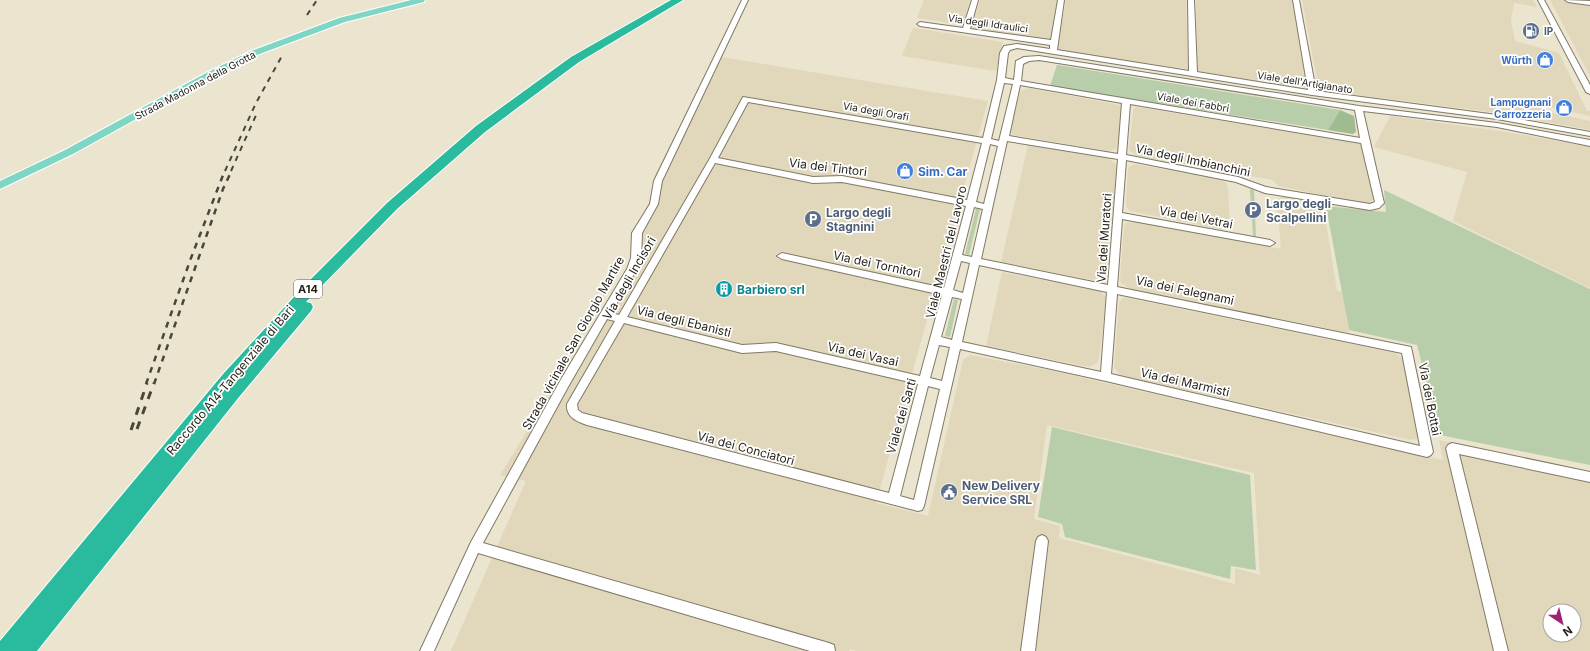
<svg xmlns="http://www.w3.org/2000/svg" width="1590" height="651" font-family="Inter,sans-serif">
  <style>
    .built { fill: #e1d7bb; fill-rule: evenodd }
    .green { fill: #b8ceab }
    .forest { fill: #a0bb90 }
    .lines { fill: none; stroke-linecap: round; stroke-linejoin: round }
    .minor-casing { stroke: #7f7966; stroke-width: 2 }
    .major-casing { stroke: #fff; stroke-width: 2 }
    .highway-casing { stroke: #fff; stroke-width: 2 }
    .minor { fill: #fff; fill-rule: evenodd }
    .major { fill: #7fd6c5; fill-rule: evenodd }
    .highway { fill: #2abb9e; fill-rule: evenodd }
    .rail-far2 { stroke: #4a463b; stroke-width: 2; stroke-dasharray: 5.5 5.5; stroke-linecap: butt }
    .rail-far1 { stroke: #4a463b; stroke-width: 2.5; stroke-dasharray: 6 6; stroke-linecap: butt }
    .rail { stroke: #4a463b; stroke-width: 3; stroke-dasharray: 8 8; stroke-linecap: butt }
    .labels { text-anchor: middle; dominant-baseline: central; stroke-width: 3.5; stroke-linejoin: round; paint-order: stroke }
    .far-street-label { font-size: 10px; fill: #221f17; stroke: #fff }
    .far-service-label { font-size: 10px; font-weight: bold; fill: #4e5e75; stroke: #fff; text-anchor: start }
    .far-shop-label { font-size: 10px; font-weight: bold; fill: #366cbe; stroke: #fff; text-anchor: end }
    .shield { fill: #fff; stroke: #64625d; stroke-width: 1 }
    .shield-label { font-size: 11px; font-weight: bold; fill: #221f17 }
    .street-label { font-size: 12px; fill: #221f17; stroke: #fff }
    .shop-label { font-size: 12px; font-weight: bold; fill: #366cbe; stroke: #fff; text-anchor: start }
    .service-label { font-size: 12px; font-weight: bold; fill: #4e5e75; stroke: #fff; text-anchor: start }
    .culture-label { font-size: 12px; font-weight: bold; fill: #0d838f; stroke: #fff; text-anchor: start }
  </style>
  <rect width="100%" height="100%" fill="#ebe4ce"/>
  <g class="built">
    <polygon points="924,0 970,0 963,25 917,18"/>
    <polygon points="980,0 1057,0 1050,40 971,28"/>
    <polygon points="1066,0 1186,0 1188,69 1057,50"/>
    <polygon points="1196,0 1292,0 1306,88 1197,71"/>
    <polygon points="1302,0 1533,0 1537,7 1514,3 1511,21 1515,41 1559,53 1587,111 1590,111 1590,116 1540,105 1541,111 1590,121 1590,130 1498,113 1319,90"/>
    <polygon points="1550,0 1590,0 1590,76"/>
    <polygon points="913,28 1003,42 996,71 902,56"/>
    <path d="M715,56L988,101L876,503L928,516L963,360L970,355L1053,371L1443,460L1439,440L1590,472V651H856L850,649L849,651H451L526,481L500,475L600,314L626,270L629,262L633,232L651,198L655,175ZM1047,425L1254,473L1260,575L1235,568V584L1059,538L1060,526L1034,519ZM1550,611H1574V635H1550Z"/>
    <polygon points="1029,88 1120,105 1123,108 1117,149 1109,151 1014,135 1010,132 1020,91"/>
    <polygon points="1137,107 1358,143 1361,145 1374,199 1369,203 1363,203 1278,186 1273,180 1137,156 1129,150 1133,112 1134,108"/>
    <polygon points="1390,116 1507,132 1590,147 1590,288 1453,221 1467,172 1374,147"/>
    <polygon points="1028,145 1108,158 1118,166 1105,274 1103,277 1092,280 1001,262"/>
    <polygon points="1134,164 1219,179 1225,182 1228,187 1230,226 1227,228 1220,229 1130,211 1126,206 1128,168"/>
    <polygon points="1284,196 1323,203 1337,291 1342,292 1349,333 1131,289 1121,283 1120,279 1124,227 1126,223 1135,222 1281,249 1277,202 1278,199"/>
    <polygon points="1002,272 1097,290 1102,293 1106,297 1099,358 1097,363 1089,367 986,346"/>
    <polygon points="1123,298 1128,298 1395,353 1404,360 1419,438 1411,440 1124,377 1119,374 1114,366 1119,303"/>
  </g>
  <g class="green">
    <polygon points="1057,65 1340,110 1328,130 1050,86"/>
    <polygon points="1252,189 1254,191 1256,237 1253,235 1250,190"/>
    <polygon points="1384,190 1590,289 1590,465 1440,435 1417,345 1349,330 1326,206 1386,212"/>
    <polygon points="976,209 980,209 969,255 965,254"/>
    <polygon points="954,299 958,300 950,337 945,336"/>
    <polygon points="1052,427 1250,475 1256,570 1231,566 1230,579 1065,537 1062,524 1038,517"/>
  </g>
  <polygon class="forest" points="1340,110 1354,116 1356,132 1353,134 1328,130"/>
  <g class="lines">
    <g class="minor-casing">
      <g id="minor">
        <path d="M742,0H748L662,181L658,204L642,233L641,258L637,269L611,313L619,315L709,160L743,97L983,138L997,80L1000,53L1004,46L1017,44L1050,49V45L920,26L917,24L920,22L963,28L972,0H978L970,29L1051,40L1058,0H1064L1057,50L1189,71L1188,0H1194L1197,72L1308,90L1293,0H1299L1316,91L1497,115L1590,132V136L1497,119L1312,95L1017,48L1010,50L1008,53L1005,78L1014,80L1016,61L1024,57L1039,56L1359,106L1497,123L1590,140V146L1497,127L1363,111L1384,203L1379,208L1370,210L1265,193L1236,182L1126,160L1122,213L1270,240L1275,243L1270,246L1122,219L1117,287L1411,347L1433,452L1431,455L1427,457L1106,381L960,349L924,506L922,510L918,511L587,425C576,421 566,417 567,404L615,321L607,319L568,387L483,543L829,643L834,645L835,651H810L478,553L434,651H420L471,542L560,381L627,269L631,258L632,233L650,204L654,181ZM1039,60L1355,110L1360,138L1021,81L1023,64L1029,61ZM1004,83L1013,84L999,141L991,139ZM1020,85L1122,103L1118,154L1009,136ZM748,102L982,143L967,200L842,176L813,177L718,158ZM1130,104L1361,143L1375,202L1370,204L1266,187L1238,177L1126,155ZM1007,141L1118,159L1108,285L981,259ZM990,144L998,146L984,204L976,202ZM715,163L813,183L842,182L966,206L944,288L782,253L777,256L782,259L942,295L920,376L776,343L742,345L627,317ZM974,207L983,209L972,257L962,255ZM961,261L970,263L963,293L953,290ZM979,265L1107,292L1101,372L962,342ZM1117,294L1402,353L1420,446L1111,374ZM952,297L962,299L952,340L941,337ZM624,323L742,353L776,351L918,384L889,493L582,413L578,410L577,404ZM939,345L950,347L942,381L930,378ZM928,386L940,389L914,500L900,496Z"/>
        <polygon points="1538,0 1544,0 1590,85 1590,94 1586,92"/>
        <polygon points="1565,0 1590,1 1590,5 1568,2"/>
        <polygon points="1452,443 1590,472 1590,482 1459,454 1508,651 1494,651 1446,448 1448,445"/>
        <polygon points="1042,535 1046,537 1048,541 1035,651 1021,651 1036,541 1038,537"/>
      </g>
    </g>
    <g class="major-casing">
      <polygon id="major" points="411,0 425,0 424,2 345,22 257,55 212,77 73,154 0,189 0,181 65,150 206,73 251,51 339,18"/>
    </g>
    <g class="highway-casing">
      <polygon id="highway" points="671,0 683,0 579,62 485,132 397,209 306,302 311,303 313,307 311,311 239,397 37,651 0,651 0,641 224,373 304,286 387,203 476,126 571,57"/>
    </g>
    <use href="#minor" class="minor"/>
    <use href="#major" class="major"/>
    <use href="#highway" class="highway"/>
    <g class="rail-far2">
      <polyline points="307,15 317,0"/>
      <polyline points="225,171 256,103 283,54"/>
      <polyline points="231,171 257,113"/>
    </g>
    <g class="rail-far1">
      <polyline points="146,384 191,258 225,170"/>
      <polyline points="154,384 223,189 232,170"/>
    </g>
    <g class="rail">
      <polyline points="137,429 154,383"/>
      <polyline points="131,430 147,383"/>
    </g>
  </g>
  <defs>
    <g id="fuel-disc" transform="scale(0.9)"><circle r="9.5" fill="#5c6f8a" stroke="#fff"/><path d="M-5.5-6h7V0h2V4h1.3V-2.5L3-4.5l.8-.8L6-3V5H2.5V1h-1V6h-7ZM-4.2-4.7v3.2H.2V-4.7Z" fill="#fff"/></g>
    <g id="shop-disc" transform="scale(0.9)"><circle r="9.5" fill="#3f7fe0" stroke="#fff"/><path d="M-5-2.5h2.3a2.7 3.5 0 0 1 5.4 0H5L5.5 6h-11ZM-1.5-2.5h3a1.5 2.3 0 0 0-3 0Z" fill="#fff"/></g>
    <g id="parking-disc" transform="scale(0.9)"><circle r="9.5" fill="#5c6f8a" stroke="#fff"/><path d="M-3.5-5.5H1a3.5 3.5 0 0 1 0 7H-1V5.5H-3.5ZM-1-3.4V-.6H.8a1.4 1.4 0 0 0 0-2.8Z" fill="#fff"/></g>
    <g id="building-disc" transform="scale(0.9)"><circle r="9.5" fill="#0f9aa8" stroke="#fff"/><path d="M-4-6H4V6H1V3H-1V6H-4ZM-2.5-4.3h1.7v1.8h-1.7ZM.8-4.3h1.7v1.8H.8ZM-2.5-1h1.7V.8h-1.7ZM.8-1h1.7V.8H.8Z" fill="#fff"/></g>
    <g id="civic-disc" transform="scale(0.9)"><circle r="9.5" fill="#5c6f8a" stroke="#fff"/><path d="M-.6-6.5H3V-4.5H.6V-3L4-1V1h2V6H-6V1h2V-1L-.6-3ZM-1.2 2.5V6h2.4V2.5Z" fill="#fff"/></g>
  </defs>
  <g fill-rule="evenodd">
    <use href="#fuel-disc" x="1531" y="31"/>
    <use href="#shop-disc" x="1545" y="60"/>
    <use href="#shop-disc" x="1564" y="108"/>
    <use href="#shop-disc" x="905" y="171"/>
    <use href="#parking-disc" x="1253" y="210"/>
    <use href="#parking-disc" x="813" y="219"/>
    <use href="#building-disc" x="724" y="289"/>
    <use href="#civic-disc" x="949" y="492"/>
  </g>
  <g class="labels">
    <g class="far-street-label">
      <text transform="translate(988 23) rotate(8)">Via degli Idraulici</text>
      <text transform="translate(1305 82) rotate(9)">Viale dell'Artigianato</text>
      <text transform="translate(195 85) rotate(-28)">Strada Madonna della Grotta</text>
      <text transform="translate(1193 102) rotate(10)">Viale dei Fabbri</text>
      <text transform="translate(876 111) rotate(10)">Via degli Orafi</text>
    </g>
    <g class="far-service-label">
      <text x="1544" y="31">IP</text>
    </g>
    <g class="far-shop-label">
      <text x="1532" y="60">Würth</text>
      <text x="1551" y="102">Lampugnani<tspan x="1551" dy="12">Carrozzeria</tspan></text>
    </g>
    <rect class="shield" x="294" y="280" width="28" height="18" rx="3"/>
    <g class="shield-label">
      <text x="308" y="289">A14</text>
    </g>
    <g class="street-label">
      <text transform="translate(1193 160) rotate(12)">Via degli Imbianchini</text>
      <text transform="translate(828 167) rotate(7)">Via dei Tintori</text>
      <text transform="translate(1196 217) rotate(11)">Via dei Vetrai</text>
      <text transform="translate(1104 238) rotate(-86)">Via dei Muratori</text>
      <text transform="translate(946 252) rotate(-76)">Viale Maestri del Lavoro</text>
      <text transform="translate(877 264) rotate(12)">Via dei Tornitori</text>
      <text transform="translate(629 278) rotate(-60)">Via degli Incisori</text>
      <text transform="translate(1185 290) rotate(12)">Via dei Falegnami</text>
      <text transform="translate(684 321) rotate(14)">Via degli Ebanisti</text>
      <text transform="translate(573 343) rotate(-61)">Strada vicinale San Giorgio Martire</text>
      <text transform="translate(863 354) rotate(13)">Via dei Vasai</text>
      <text transform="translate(230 380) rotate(-50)">Raccordo A14-Tangenziale di Bari</text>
      <text transform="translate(1185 382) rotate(13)">Via dei Marmisti</text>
      <text transform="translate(1430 399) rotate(79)">Via dei Bottai</text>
      <text transform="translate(901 416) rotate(-74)">Viale dei Sarti</text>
      <text transform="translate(746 448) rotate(15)">Via dei Conciatori</text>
    </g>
    <g class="shop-label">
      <text x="918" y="171">Sim. Car</text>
    </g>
    <g class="service-label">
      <text x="1266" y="203">Largo degli<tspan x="1266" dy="14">Scalpellini</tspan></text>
      <text x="826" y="212">Largo degli<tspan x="826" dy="14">Stagnini</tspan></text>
      <text x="962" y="485">New Delivery<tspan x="962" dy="14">Service SRL</tspan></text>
    </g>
    <g class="culture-label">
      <text x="737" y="289">Barbiero srl</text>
    </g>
  </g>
  <g transform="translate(1562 623) rotate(145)"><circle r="19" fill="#ffffff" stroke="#a7a5a2"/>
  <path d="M0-3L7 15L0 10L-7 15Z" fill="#a12274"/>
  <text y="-6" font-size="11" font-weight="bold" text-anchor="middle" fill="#221f17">N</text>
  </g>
</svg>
